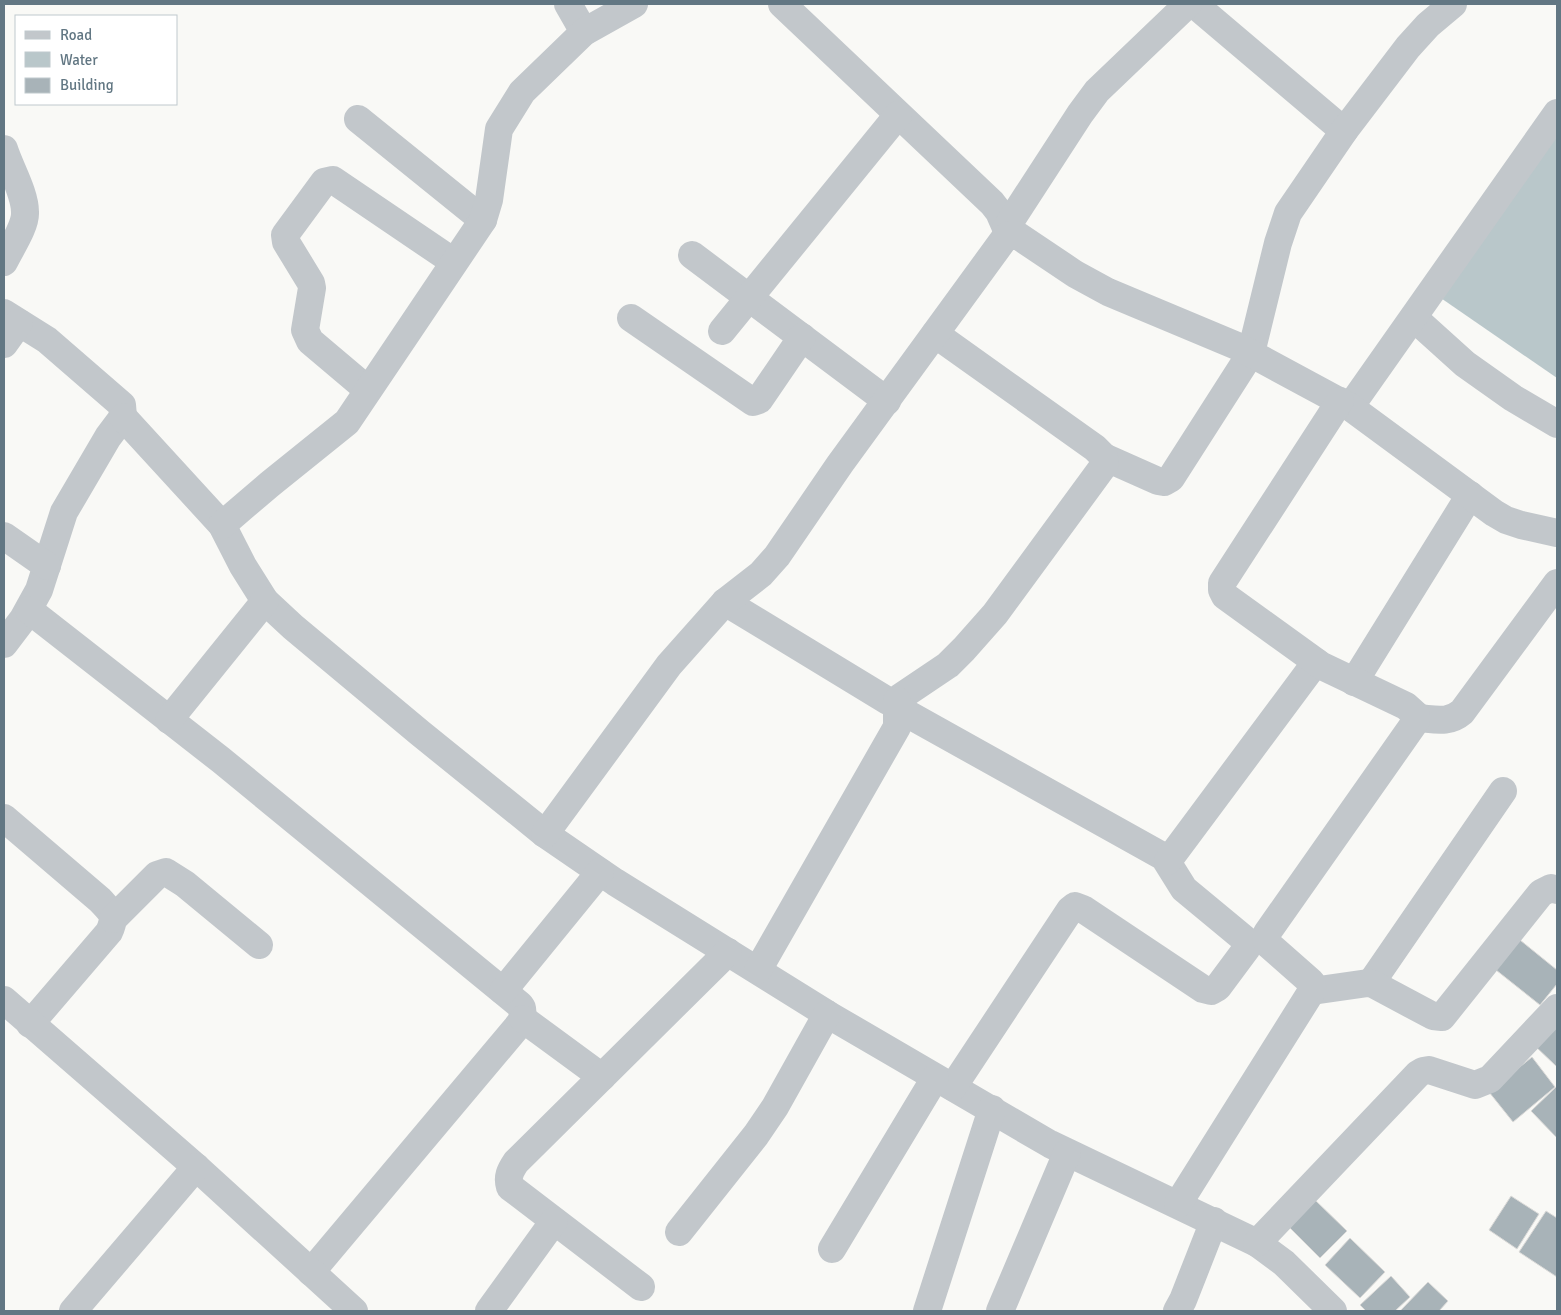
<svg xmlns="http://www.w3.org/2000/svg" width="1561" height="1315" font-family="Signika,sans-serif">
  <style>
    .water { fill: #b9c7ca }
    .building { fill: #a8b3b8; stroke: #dbdad8 }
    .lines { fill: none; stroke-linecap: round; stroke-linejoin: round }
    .minor { stroke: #c2c7cb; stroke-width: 28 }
  </style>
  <rect width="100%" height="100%" fill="#f9f9f6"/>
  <polygon class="water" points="1557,117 1557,378 1435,294"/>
  <g class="building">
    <polygon points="1520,940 1557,970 1557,984 1540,1005 1496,970"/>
    <polygon points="1557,1021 1557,1065 1556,1066 1534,1045"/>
    <polygon points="1532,1057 1555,1087 1513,1122 1489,1092"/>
    <polygon points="1557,1086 1557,1138 1531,1111"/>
    <polygon points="1511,1196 1539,1214 1517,1249 1489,1230"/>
    <polygon points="1314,1199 1347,1231 1320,1258 1287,1225"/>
    <polygon points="1546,1211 1557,1218 1557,1277 1519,1252"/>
    <polygon points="1350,1238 1385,1272 1360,1298 1325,1265"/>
    <polygon points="1391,1276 1410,1297 1395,1311 1366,1311 1360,1305"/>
    <polygon points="1428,1282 1448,1301 1439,1311 1400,1311"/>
  </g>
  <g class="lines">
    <g class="minor">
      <polyline points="568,4 584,32"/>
      <polyline points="782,4 992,203 999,212 1009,235"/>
      <polyline points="1194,4 1344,131"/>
      <polyline points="358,119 483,220"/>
      <path d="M4,149C10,168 25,193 25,212C26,226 10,249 4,262"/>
      <polyline points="1006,228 1080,114 1097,91 1188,4"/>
      <polyline points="692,255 887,401"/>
      <polyline points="4,313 47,340 122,405 123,417 108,437 64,512 39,590 23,619 4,644"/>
      <polyline points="631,318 753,402 759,400 802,337"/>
      <polyline points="1414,318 1465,364 1513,398 1557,424"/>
      <polyline points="722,331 898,115"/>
      <polyline points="4,344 19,323"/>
      <polyline points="368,390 310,341 305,330 312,288 311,283 286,242 285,235 324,182 333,180 454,262"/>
      <polyline points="1350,407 1557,113"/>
      <polyline points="123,417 222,525 243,566 265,601 293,627 420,733 545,834 615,882 827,1014 1050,1144 1257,1243 1284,1263 1333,1311"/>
      <polyline points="1104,457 1158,481 1164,482 1171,478 1251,353 1278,243 1288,213 1344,131 1408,47 1428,25 1453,4"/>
      <polyline points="222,525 270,484 347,422 483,220 489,200 499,129 522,92 584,32 634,4"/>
      <polyline points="4,536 47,566"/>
      <polyline points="725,602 888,701 893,702 948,665 964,649 995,614 1102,468 1105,462 1104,457 1095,448 935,334"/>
      <polyline points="29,610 221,760 520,1005 522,1008 523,1019 517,1027 311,1272"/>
      <polyline points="1354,682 1470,495"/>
      <polyline points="897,708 1164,857 1184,889 1248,942 1247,948 1218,987 1211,991 1203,989 1083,909 1075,906 1070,910 953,1087"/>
      <path d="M1417,718C1434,719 1448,724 1462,712L1557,583"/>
      <polyline points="169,720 265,601"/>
      <path d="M4,818L100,900C111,912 117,915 109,932L30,1024"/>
      <polyline points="545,834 669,665 725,602 761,574 777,556 840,464 1004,239 1009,235 1017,235 1075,274 1108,292 1237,346 1350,407 1494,513 1506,520 1521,525 1557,533"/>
      <polyline points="1168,861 1316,662"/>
      <polyline points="113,919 157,875 166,872 185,884 259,945"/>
      <polyline points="758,970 897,727 897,701"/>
      <polyline points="1371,983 1503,791"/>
      <polyline points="503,991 600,872"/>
      <polyline points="1312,991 1368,983 1373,984 1433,1016 1442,1017 1541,893 1551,888 1557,890"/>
      <polyline points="4,1000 196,1167 354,1311"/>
      <polyline points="523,1019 602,1077"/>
      <polyline points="1178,1204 1313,989 1311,982 1269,945 1266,940 1267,933 1416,721 1416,715 1406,706 1322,666 1225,596 1222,590 1222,583 1340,401"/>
      <polyline points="679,1232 756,1135 775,1107 827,1014"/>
      <polyline points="1257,1243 1418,1074 1423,1071 1429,1070 1475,1085 1490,1079 1557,1008"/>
      <polyline points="832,1249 935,1078"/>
      <path d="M641,1287L510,1187C507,1177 510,1171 516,1162L728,952"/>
      <polyline points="73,1311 196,1167"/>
      <polyline points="489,1311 554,1221"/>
      <polyline points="927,1311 992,1109"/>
      <polyline points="1000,1311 1067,1153"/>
      <polyline points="1177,1311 1183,1300 1214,1221"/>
    </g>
  </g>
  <rect width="1561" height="1315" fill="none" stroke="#627783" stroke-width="10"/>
  <rect x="15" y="15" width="162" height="90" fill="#ffffff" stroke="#c0c9cd"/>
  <rect x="25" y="31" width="25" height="8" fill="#c2c7cb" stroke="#c0c9cd"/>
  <text x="60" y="40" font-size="15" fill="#627783">Road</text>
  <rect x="25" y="52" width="25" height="15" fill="#b9c7ca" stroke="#c0c9cd"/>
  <text x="60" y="65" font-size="15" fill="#627783">Water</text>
  <rect x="25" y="78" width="25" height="15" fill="#a8b3b8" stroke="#c0c9cd"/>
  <text x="60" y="90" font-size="15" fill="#627783">Building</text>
</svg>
